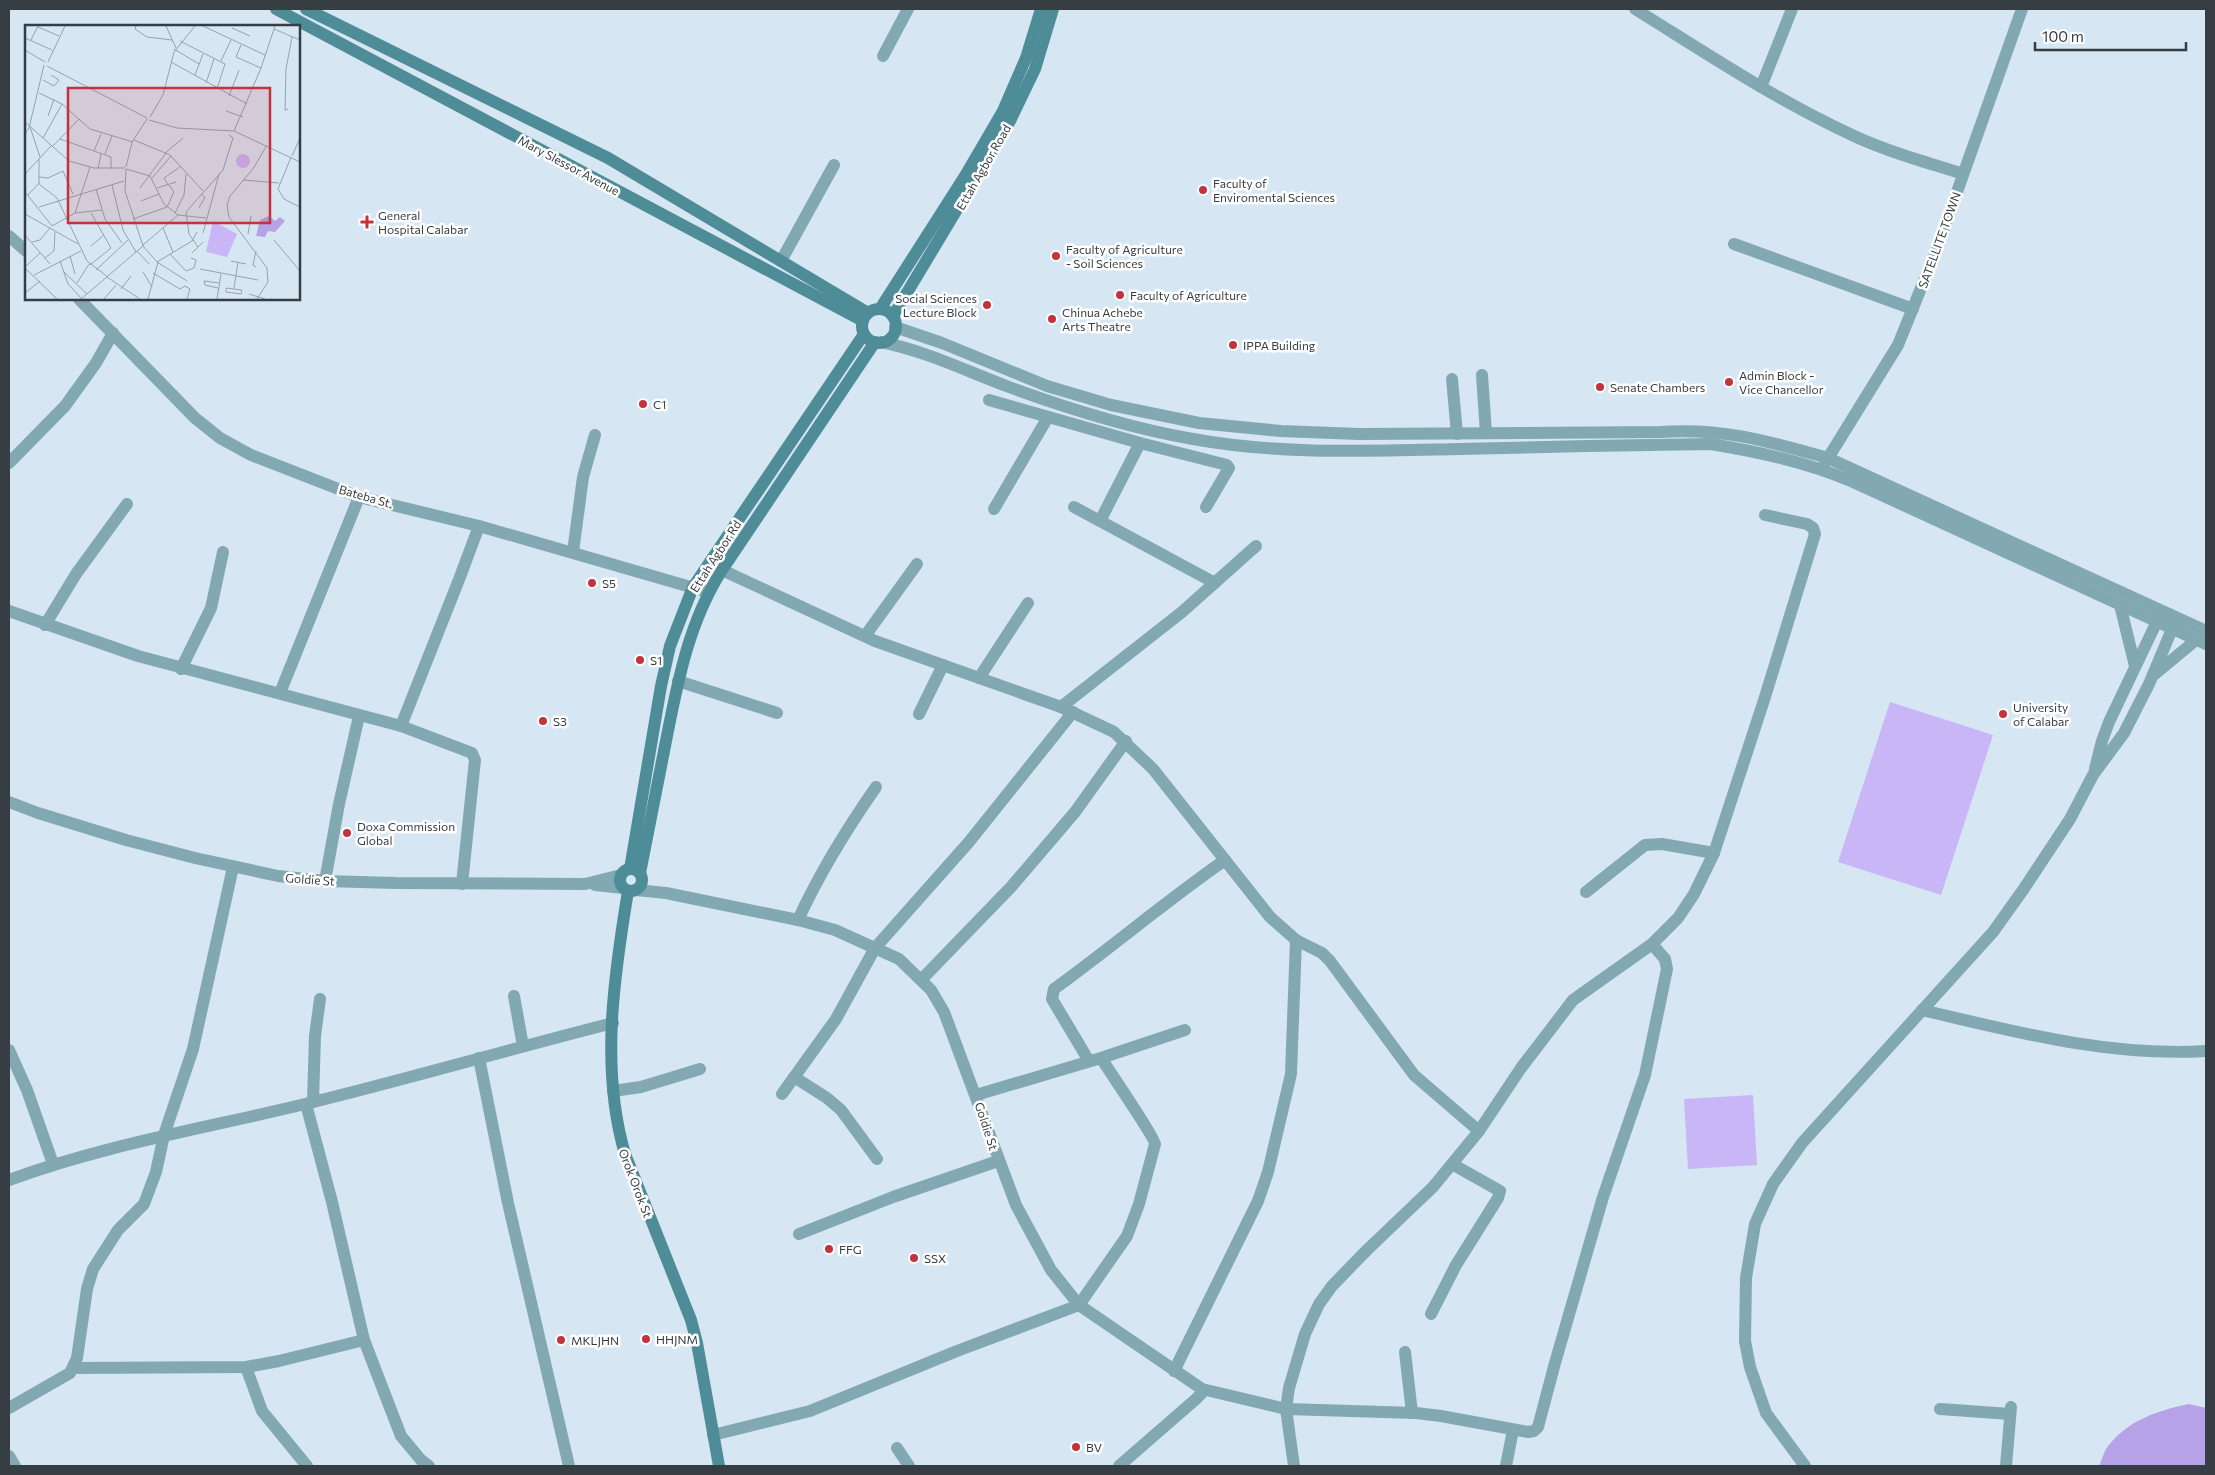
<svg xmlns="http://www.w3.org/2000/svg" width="2215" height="1475" font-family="Commissioner,sans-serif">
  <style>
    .green { fill: #c8b6f7 }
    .forest { fill: #b6a2e6 }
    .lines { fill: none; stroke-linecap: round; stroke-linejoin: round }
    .minor { stroke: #82a9b1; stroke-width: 12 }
    .tertiary { stroke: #82a9b1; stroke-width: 12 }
    .secondary { stroke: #4e8c98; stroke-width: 12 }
    .poi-dot { fill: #c3333b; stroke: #fff; stroke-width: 2 }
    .labels { text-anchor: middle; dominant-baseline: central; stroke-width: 5; stroke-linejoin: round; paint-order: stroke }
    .street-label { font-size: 12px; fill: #373e43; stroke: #fff }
    .poi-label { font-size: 12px; fill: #373e43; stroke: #fff; text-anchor: start }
    .inset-road { fill: none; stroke: #96a3ad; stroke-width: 1 }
    .view { fill: #c3333b; fill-opacity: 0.15; stroke: #c3333b; stroke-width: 2.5 }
    .inset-edge { fill: none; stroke: #373e43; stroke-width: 2.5 }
  </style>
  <rect width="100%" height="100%" fill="#d6e6f3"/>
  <g class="green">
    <polygon points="1890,702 1993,735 1941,895 1838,862"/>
    <polygon points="1753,1095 1757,1165 1688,1169 1684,1099"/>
  </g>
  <path class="forest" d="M2189,1404L2206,1408V1466H2099C2102,1460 2104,1450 2109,1445C2129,1420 2159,1410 2189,1404Z"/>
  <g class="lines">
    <g class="minor">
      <path d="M1635,9C1706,53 1776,100 1852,135C1888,152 1926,162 1963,174"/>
      <polyline points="883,56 908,9"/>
      <polyline points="1761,87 1792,9"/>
      <polyline points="1734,244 1913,309"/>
      <polyline points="781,261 834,165"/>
      <path d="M895,327L942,343L1047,386L1111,405L1199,423L1281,431L1359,434L1661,432C1725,428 1767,441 1828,458L2206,631"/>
      <path d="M881,342C926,351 966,371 1009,387C1069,409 1130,428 1193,439C1281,455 1371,451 1460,449C1544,447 1627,445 1711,444C1759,452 1806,462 1851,481L2206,644"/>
      <polyline points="1482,375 1486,433"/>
      <polyline points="1452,379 1457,434"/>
      <polyline points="989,400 1140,443 1227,465 1229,468 1206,507"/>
      <polyline points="9,463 65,406 96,363 113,333"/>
      <polyline points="1825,463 1898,345 1936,251 2022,9"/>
      <polyline points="1074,507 1215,583"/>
      <polyline points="994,509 1048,417"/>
      <polyline points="1100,521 1140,443"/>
      <polyline points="573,552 583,477 595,435"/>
      <polyline points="722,570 875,641 1061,707 1114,732 1153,769 1270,917 1296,940 1322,953 1330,961 1414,1075 1479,1131"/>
      <polyline points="2120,605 2135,666"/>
      <polyline points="9,611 138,656 401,726 472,753 475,760 462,884"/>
      <polyline points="45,625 76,574 127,504"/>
      <polyline points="865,636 917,564"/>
      <polyline points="181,669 211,608 223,552"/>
      <polyline points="2155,674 2196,640"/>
      <polyline points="979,678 1028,603"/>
      <polyline points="678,681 777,713"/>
      <polyline points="280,693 359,497"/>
      <polyline points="1061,707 1182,612 1256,546"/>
      <polyline points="919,714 943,665"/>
      <polyline points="401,726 460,577 479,526"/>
      <polyline points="2095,769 2102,741 2109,722 2160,615"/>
      <polyline points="325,881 339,804 359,716"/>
      <polyline points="1586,892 1645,845 1662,844 1714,853"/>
      <path d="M798,920C820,872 846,830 876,787"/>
      <polyline points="922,979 1011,887 1075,812 1126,741"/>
      <polyline points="514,996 523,1046"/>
      <path d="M1922,1010C2016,1032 2109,1057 2206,1051"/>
      <polyline points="9,1050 27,1090 53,1164"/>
      <polyline points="479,1058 508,1203 569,1466"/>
      <path d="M1089,1061L1052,999L1054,989C1112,947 1166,901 1225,860"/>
      <polyline points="794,1077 827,1098 841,1110 877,1159"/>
      <polyline points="613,1091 641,1087 700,1069"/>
      <polyline points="782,1094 836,1019 875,948 969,842 1073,712"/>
      <polyline points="976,1095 1101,1058 1185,1030"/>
      <polyline points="313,1102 315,1036 320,999"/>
      <polyline points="306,1104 332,1202 364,1340 401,1436 421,1460 429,1466"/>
      <path d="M9,1180C104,1145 206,1128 305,1104C408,1079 510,1049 613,1023"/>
      <polyline points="799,1234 893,1197 998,1161"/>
      <polyline points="1431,1314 1456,1265 1498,1198 1500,1191 1452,1164"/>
      <polyline points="1405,1352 1412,1413"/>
      <polyline points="246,1367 262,1411 307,1466"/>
      <polyline points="74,1368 246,1367 279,1361 364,1340"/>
      <polyline points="1174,1371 1258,1201 1268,1172 1291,1074 1296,940"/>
      <polyline points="1202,1389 1286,1409 1416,1413 1441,1416 1528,1432 1534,1431 1538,1427 1555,1363 1603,1197 1645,1075 1667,969 1665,959 1652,944"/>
      <polyline points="9,1408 70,1373 77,1358 87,1289 93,1269 118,1230 144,1204 156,1172 164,1135 193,1049 233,867"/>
      <polyline points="1940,1409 2010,1414"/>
      <path d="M713,1435L810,1411L957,1351L1079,1305L1127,1236L1139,1204L1155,1144C1155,1138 1108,1069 1101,1058"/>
      <polyline points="897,1448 909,1466"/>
      <polyline points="1294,1466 1286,1409 1289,1388 1305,1334 1319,1304 1332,1286 1367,1250 1433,1187 1479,1131 1521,1068 1573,1000 1652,944 1678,918 1694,894 1714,853 1765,697 1815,534 1813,528 1807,524 1765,515"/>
      <polyline points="1506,1466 1513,1430"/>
      <polyline points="1805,1466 1766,1413 1750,1367 1745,1341 1746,1278 1755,1224 1773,1184 1802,1143 1993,932 2023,890 2070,819 2093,775 2124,733 2149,684 2175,622"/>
      <polyline points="2006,1466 2011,1407"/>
    </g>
    <g class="tertiary">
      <polyline points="9,236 26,251"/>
      <polyline points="79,299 195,418 220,438 251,455 359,497 479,526 708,592"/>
      <polyline points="9,802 38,813 126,840 195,858 278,876 325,881 396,883 585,884 621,875"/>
      <polyline points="595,885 623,888"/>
      <polyline points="636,890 666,893 798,920 835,930 899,959 931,990 944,1012 1016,1205 1051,1270 1079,1305 1202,1389 1201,1394 1196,1399 1119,1466"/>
      <polyline points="9,1456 15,1466"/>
    </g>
    <g class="secondary">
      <polyline points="276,9 863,321"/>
      <polyline points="306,9 608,158 868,313"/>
      <polyline points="880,309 965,176 1003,111 1026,58 1041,9"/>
      <circle cx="879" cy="326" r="17"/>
      <polyline points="893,316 1010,121 1035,69 1053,9"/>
      <circle cx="631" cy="880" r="11"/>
      <polyline points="630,869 661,686 670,646 693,587 864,334"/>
      <path d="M640,873C648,831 657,788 665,746C677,685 688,623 722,570L875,342"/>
      <path d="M628,891C614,976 600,1069 625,1154L691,1320L697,1343L719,1466"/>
    </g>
  </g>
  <g class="poi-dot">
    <circle cx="1203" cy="190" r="5"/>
    <path d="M364.5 214.5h5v5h5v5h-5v5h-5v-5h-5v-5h5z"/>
    <circle cx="1056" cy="256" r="5"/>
    <circle cx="1120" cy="295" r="5"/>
    <circle cx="987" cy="305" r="5"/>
    <circle cx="1052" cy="319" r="5"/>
    <circle cx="1233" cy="345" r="5"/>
    <circle cx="1729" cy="382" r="5"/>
    <circle cx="1600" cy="387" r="5"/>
    <circle cx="643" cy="404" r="5"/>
    <circle cx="592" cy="583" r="5"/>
    <circle cx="640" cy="660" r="5"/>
    <circle cx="2003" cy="714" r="5"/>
    <circle cx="543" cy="721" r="5"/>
    <circle cx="347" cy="833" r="5"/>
    <circle cx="829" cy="1249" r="5"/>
    <circle cx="914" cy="1258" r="5"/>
    <circle cx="646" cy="1339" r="5"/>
    <circle cx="561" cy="1340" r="5"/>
    <circle cx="1076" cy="1447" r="5"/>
  </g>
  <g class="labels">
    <g class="street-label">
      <text transform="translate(569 165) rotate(28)">Mary Slessor Avenue</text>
      <text transform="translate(983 167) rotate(-60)">Ettah Agbor Road</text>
      <text transform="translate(1939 240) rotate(-70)">SATELLITE TOWN</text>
      <text transform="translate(366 496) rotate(16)">Bateba St.</text>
      <text transform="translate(715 556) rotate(-57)">Ettah Agbor Rd</text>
      <text transform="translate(310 879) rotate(4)">Goldie St</text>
      <text transform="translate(987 1126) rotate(72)">Goldie St</text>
      <text transform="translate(636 1183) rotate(69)">Orok Orok St</text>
    </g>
    <g class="poi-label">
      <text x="1213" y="183">Faculty of<tspan x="1213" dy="14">Enviromental Sciences</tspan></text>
      <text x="378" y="215">General<tspan x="378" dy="14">Hospital Calabar</tspan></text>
      <text x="1066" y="249">Faculty of Agriculture<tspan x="1066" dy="14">- Soil Sciences</tspan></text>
      <text x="1130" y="295">Faculty of Agriculture</text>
      <text x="977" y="298" text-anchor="end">Social Sciences<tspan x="977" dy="14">Lecture Block</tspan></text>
      <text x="1062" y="312">Chinua Achebe<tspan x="1062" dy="14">Arts Theatre</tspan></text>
      <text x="1243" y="345">IPPA Building</text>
      <text x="1739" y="375">Admin Block -<tspan x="1739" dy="14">Vice Chancellor</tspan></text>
      <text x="1610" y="387">Senate Chambers</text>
      <text x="653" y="404">C1</text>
      <text x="602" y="583">S5</text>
      <text x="650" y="660">S1</text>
      <text x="2013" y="707">University<tspan x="2013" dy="14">of Calabar</tspan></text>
      <text x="553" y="721">S3</text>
      <text x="357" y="826">Doxa Commission<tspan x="357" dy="14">Global</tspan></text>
      <text x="839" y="1249">FFG</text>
      <text x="924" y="1258">SSX</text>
      <text x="656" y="1339">HHJNM</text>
      <text x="571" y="1340">MKLJHN</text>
      <text x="1086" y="1447">BV</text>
    </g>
  </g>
  <g transform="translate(25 25)">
    <rect width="275" height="275" fill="#d6e6f3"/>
    <path d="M211 136a7 7 0 1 1 14 0a7 7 0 1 1-14 0ZM188,196L212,209L202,232L181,227Z" fill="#c8b6f7"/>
    <path d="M244,191L250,196L255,192L260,196L250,207L243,206L240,212L231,211L235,195Z" fill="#b6a2e6"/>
    <path class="inset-road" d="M111,1L110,4L122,12L147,15M141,1L151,23M178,1L240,30M13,2L34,11M207,3L225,11M249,4L275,15M0,13L27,25M6,15L13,1M155,16L200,39L192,64M216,20L211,32L236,43M149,24L174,39M0,25L20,37M196,36L206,15M23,37L40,1M146,37L222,79M22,41L122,93M170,50L178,29M18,55L29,61L34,55L26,50M181,58L189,34M14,68L37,79L65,104L108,117M204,71L214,45M263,84L260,85L261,44L267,12M201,86L218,92M23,91L29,74M125,92L138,70L149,27L170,1M124,95L152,103L209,106L275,137M0,97L44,136L69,143H100M5,102L15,132M209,106L236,43L250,1M0,109L4,103L19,40M18,113L37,79M35,114L86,132V144M109,115L145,130L178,166M27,122L54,94M69,126L76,109M140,128L158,113M80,129L87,111M267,131L275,113M266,132L253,164L259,174L275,182M14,134V159L32,173L62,236L83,252M101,142L107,117L122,94M73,144L76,129M101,144L125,151L139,179L153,190L118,220M0,149L26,121M14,152L23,153L38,146L48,169M127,153L146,131M218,155L254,158M87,160L98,205L111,227M143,160L139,153L155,142M115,163L141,128M132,163L151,157M71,164L80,194L97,218M0,167L27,201L50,188L65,142M3,170L14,158M116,176L134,169M14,182L99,156M174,183L180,172L176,169M50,188L77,185M150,188L159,170L161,149M0,189L53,219M153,190L181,193M108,194L142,182L149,167L144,160M138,203L148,227M178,208L194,149M223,209L226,191M0,210L25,239M249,215L275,246M7,217L15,215L25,203M66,221L79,210M118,221L132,237L162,256M173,222L164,209L161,187L198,145L208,113L204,110M112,226L124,239M231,226L228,240L231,242M167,228L178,217M145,229L161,246L169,243L171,235L166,233M45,231L50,249M20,233L29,226L30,207M35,236L43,259L57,274M206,236L221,239M132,237L167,216L172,207M65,240L86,223L66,188M0,242L15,228M0,243L32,274M175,244L233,255M71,245L103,215M39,247L62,269M118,247L127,262M128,248L155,264M9,250L56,226M82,252L115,274M52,258L64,239M193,263L180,260L179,256L194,258M201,263L217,265L216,269L201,267ZM209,263L213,237M96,264L106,251M155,264L160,261L165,264L162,274M0,268L15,256M224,269L240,274M56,274L118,221L100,166L101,144M79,274L91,260M123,274L133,237M192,274L196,249M232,274L243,257L242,243L204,192L202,180L205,171L228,144L242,120"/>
    <path class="view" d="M43,63H245V198H43Z"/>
    <rect width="275" height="275" class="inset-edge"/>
  </g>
  <rect width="2215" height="1475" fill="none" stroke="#373e43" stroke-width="20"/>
  <path d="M2035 42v8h151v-8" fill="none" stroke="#373e43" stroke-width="2.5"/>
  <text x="2042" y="42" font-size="15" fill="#373e43" stroke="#ffffff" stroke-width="4" paint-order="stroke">100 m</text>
</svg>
